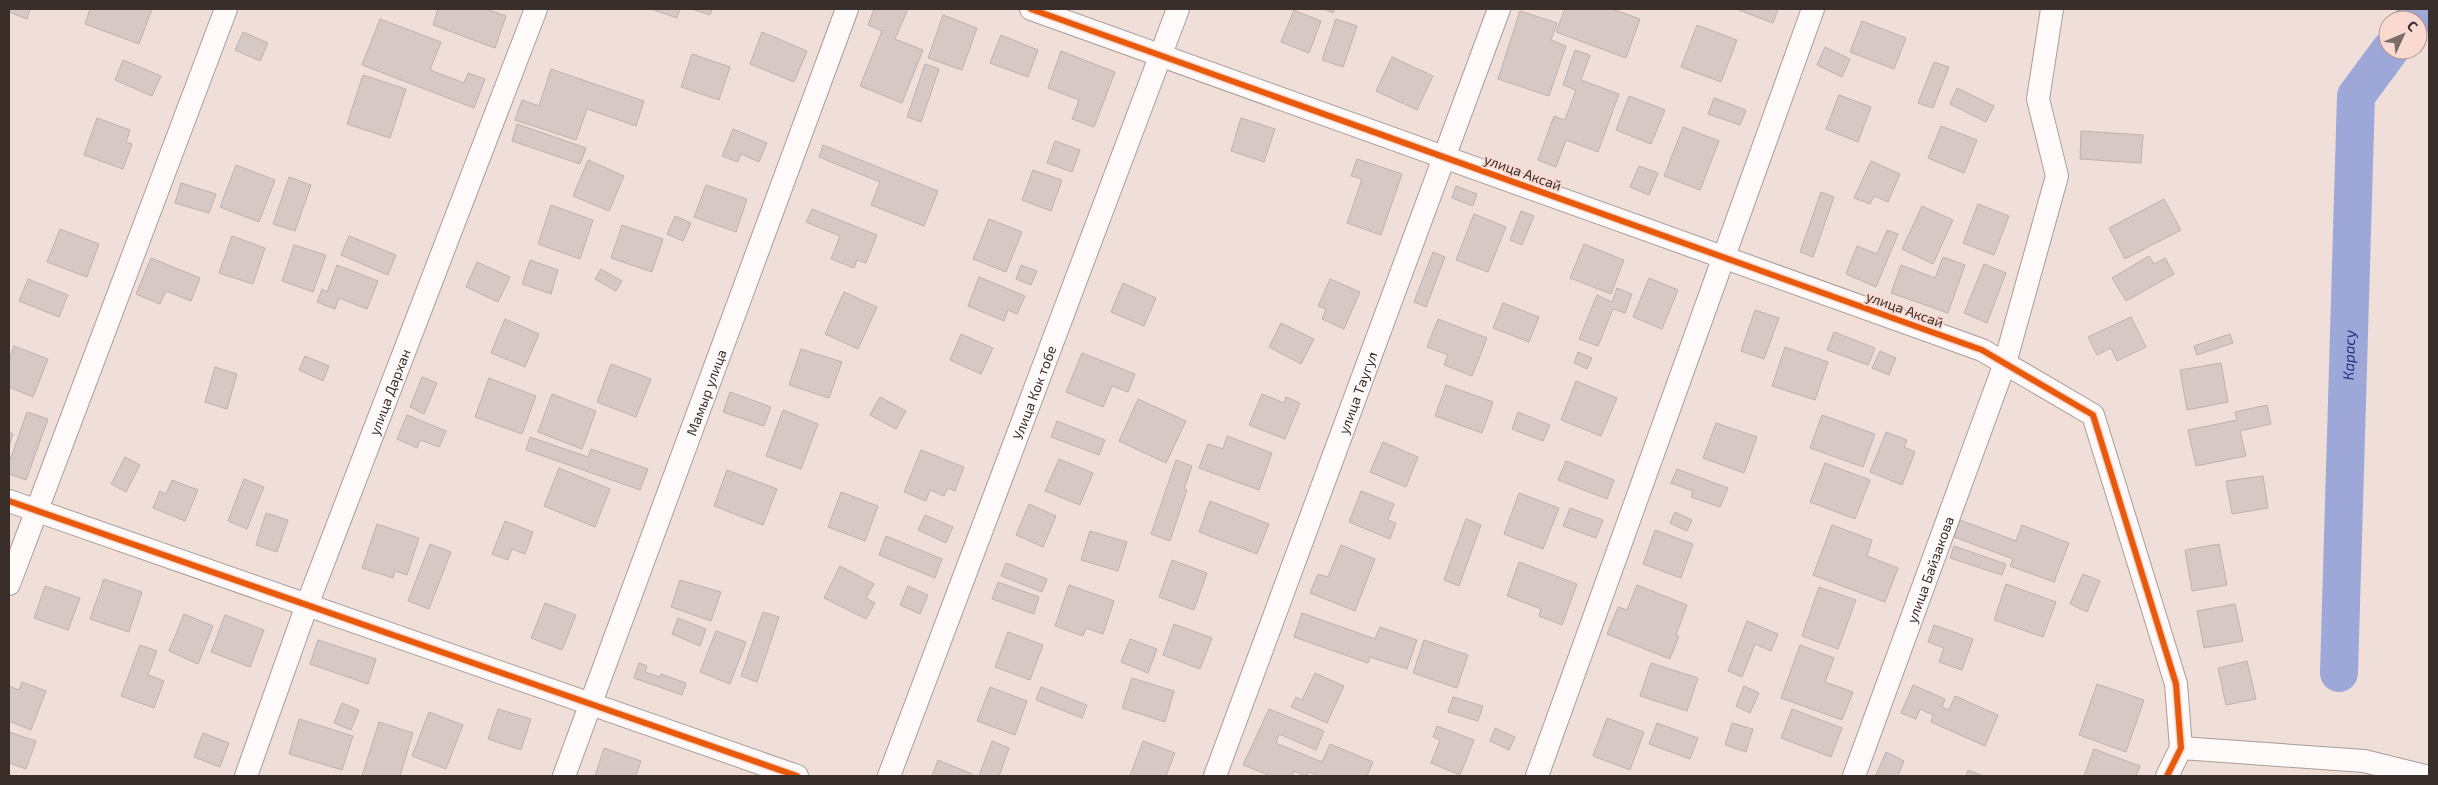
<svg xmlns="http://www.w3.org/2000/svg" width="2438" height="785" font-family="'Exo 2',sans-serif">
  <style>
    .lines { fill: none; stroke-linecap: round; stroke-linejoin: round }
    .river { stroke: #9da7d8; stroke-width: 38 }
    .building { fill: #d6c9c5; stroke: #bfb1ae }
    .minor-casing { stroke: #aa9c98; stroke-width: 24 }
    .minor { stroke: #fdfaf9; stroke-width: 22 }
    .cycleway-casing { stroke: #f9d9d0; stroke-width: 9 }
    .cycleway { stroke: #e8590c; stroke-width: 6 }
    .labels { text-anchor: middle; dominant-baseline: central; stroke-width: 4; stroke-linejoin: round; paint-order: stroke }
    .street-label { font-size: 14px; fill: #3a2e2a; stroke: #f9d9d0 }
    .water-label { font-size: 15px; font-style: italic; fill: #212d81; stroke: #f9d9d0 }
  </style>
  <rect width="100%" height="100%" fill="#f0ded9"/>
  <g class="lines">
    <g class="river">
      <polyline points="2413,20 2421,9"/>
      <path id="s1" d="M2339,673L2356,96L2390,50"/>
    </g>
  </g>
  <g class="building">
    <polygon points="9,9 30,9 27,19 9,12"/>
    <polygon points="90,9 152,9 139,44 85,24"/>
    <polygon points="438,9 486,9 506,16 495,48 433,25"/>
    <polygon points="651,9 680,9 677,18"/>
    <polygon points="692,9 712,9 710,15"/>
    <polygon points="874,9 908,9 895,39 923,50 902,103 860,86 882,31 868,25"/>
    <polygon points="1324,9 1335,9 1333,13"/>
    <polygon points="1565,9 1612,9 1640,19 1626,58 1556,32"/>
    <polygon points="1736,9 1778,9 1773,23"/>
    <polygon points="1294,10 1321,21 1309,53 1281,42"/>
    <polygon points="1520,11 1557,23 1551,40 1566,46 1549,96 1498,79"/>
    <polygon points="943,15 977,28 962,70 928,58"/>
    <polygon points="380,19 441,42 430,70 464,83 468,73 485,79 474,108 362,65"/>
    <polygon points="1336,19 1357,26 1343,67 1322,60"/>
    <polygon points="1862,21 1906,38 1894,69 1850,52"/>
    <polygon points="1697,25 1737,40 1721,82 1681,67"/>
    <polygon points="243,32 268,43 260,61 235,50"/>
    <polygon points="762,32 807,51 794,82 750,64"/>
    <polygon points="1001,35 1038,50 1028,77 990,63"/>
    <polygon points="1825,47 1850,59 1842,77 1817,65"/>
    <polygon points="1575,50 1590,55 1581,80 1619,94 1598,152 1566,140 1556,167 1538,160 1554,116 1565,120 1576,90 1563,85"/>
    <polygon points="1061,51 1115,72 1094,127 1072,119 1079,100 1048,88"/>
    <polygon points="692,54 730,67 719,100 681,87"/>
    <polygon points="1392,57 1433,76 1417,110 1376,91"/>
    <polygon points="123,60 161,76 152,96 115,80"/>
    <polygon points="1934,62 1949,67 1933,108 1918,103"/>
    <polygon points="925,64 939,69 921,122 907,117"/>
    <polygon points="551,69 644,101 636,126 587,109 576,140 515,120 522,100 539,106"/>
    <polygon points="363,75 406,89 390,138 347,124"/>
    <polygon points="1957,88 1994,106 1986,122 1950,104"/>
    <polygon points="1839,95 1871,107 1858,142 1826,129"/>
    <polygon points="1629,96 1665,110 1651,144 1616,130"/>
    <polygon points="1714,98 1746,110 1740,125 1708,114"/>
    <polygon points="97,118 130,130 126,142 132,144 123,169 84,155"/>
    <polygon points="1241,118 1275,129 1264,162 1231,151"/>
    <polygon points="517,124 586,148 580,164 512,141"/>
    <polygon points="1941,126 1977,140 1964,173 1928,158"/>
    <polygon points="1683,127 1719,141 1700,190 1664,176"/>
    <polygon points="733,129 767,143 759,162 741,154 738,162 722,156"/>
    <polygon points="2081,131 2143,135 2141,163 2080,159"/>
    <polygon points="1055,141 1080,150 1072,172 1047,163"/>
    <polygon points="823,145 938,191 924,226 871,205 880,182 819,157"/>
    <polygon points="1357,159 1402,174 1381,235 1347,223 1362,179 1351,176"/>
    <polygon points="588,160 624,176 609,211 573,196"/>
    <polygon points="1871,161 1900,174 1888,202 1874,196 1870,204 1854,198"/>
    <polygon points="236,165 275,180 259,222 220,207"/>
    <polygon points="1639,166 1658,173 1649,195 1630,187"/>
    <polygon points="1033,170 1062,180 1051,211 1022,200"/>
    <polygon points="289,177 311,185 295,231 273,224"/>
    <polygon points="181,183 216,194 209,213 175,203"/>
    <polygon points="706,185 747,199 736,232 694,217"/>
    <polygon points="1456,186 1477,194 1473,206 1452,198"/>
    <polygon points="1821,192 1834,197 1813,257 1800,252"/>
    <polygon points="2164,199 2181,230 2125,259 2109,228"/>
    <polygon points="1978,204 2009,216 1994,255 1963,243"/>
    <polygon points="551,205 593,220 580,259 538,244"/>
    <polygon points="1922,206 1953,220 1933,264 1902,249"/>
    <polygon points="812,209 877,235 866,263 857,260 854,268 831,259 840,236 806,222"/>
    <polygon points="1521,211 1534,216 1522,245 1510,240"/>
    <polygon points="1474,214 1506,227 1488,272 1456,260"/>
    <polygon points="675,216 691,223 683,241 667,234"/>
    <polygon points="989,219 1022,232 1006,272 973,259"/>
    <polygon points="622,225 663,239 652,272 611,258"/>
    <polygon points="60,229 99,244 87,277 47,262"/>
    <polygon points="1887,230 1898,234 1876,287 1846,274 1857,246 1877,254"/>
    <polygon points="232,236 265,248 253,284 219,273"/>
    <polygon points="349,236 396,255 388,275 341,255"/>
    <polygon points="1584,244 1624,260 1611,294 1570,278"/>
    <polygon points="294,245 326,255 313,292 282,281"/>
    <polygon points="1433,252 1445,257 1426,307 1414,302"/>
    <polygon points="2149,256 2154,264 2165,258 2174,274 2126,301 2112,278"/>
    <polygon points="1943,257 1965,265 1948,313 1891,293 1901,265 1935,278"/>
    <polygon points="151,258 200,278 191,301 166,291 160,304 136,294"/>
    <polygon points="530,260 558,270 551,294 522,284"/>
    <polygon points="477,262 510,277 498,302 466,287"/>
    <polygon points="1984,264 2006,273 1987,323 1964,313"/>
    <polygon points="337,265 378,281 367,309 339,298 335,309 317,302 322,289 327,292"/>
    <polygon points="1021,265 1037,271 1031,285 1016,279"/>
    <polygon points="601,269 622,281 616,291 595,279"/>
    <polygon points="979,277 1025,296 1017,314 1008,310 1004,321 968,306"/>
    <polygon points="1649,278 1678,290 1662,329 1633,317"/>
    <polygon points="28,279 68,295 59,317 19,301"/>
    <polygon points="1330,279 1360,292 1344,329 1322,319 1326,309 1318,306"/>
    <polygon points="1123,283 1156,298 1144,326 1111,312"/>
    <polygon points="1617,288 1632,294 1625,313 1613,309 1598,346 1579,339 1597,295 1612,302"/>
    <polygon points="844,292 877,307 858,349 825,334"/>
    <polygon points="1503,303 1539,317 1529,342 1493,328"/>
    <polygon points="1755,310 1779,318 1764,359 1741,351"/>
    <polygon points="2131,317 2146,347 2117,361 2111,348 2097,355 2088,337"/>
    <polygon points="505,319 539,334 525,367 491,353"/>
    <polygon points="1438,319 1487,338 1472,376 1444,365 1448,355 1427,347"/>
    <polygon points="1281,323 1314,339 1301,364 1269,347"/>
    <polygon points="1834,332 1875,348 1868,365 1827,350"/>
    <polygon points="961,334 993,348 981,374 950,360"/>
    <polygon points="2230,334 2233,343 2197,355 2194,346"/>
    <polygon points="14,346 48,359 33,397 9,387 9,360"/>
    <polygon points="1785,347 1828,362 1815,400 1772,386"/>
    <polygon points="801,349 842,362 829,398 789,385"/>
    <polygon points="1880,351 1896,358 1889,375 1872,368"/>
    <polygon points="1578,352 1592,358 1587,369 1574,363"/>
    <polygon points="1082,353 1135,374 1128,392 1112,386 1103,407 1066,392"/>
    <polygon points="305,356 329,366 323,381 299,370"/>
    <polygon points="2221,363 2228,402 2187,410 2180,370"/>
    <polygon points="611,364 651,379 636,417 597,402"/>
    <polygon points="215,367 237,374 227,409 205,402"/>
    <polygon points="422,377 437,383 424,414 410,407"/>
    <polygon points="489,378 536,396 522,434 475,417"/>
    <polygon points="1576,381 1617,398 1601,436 1561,420"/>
    <polygon points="1446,385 1493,402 1482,433 1435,416"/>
    <polygon points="730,392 771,407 764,426 723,412"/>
    <polygon points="552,394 596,411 582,449 538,432"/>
    <polygon points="1262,394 1284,403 1286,397 1300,403 1285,439 1249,425"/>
    <polygon points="880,397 906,411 896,429 870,415"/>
    <polygon points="1138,399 1186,421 1166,463 1119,441"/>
    <polygon points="2267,405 2271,424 2240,431 2246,456 2196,466 2188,430 2237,420 2235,412"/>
    <polygon points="783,410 818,424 801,469 766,456"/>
    <polygon points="27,412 48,419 26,480 9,474 9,463"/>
    <polygon points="1518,412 1550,425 1543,441 1512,429"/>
    <polygon points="407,415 446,431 439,447 420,440 417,448 397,439"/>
    <polygon points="1822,415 1875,434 1863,467 1810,448"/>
    <polygon points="1057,421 1105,440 1099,455 1051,437"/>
    <polygon points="1716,423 1757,437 1744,473 1703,458"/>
    <polygon points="9,432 13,434 9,447"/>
    <polygon points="1886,432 1907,440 1904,447 1915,452 1902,485 1870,472"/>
    <polygon points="1227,436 1272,453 1259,490 1199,468 1208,444 1223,449"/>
    <polygon points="530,437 588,457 591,449 648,469 640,490 526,450"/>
    <polygon points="1383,442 1418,457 1406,487 1370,472"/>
    <polygon points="921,450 964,467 955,491 948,488 944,496 930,490 926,501 904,492"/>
    <polygon points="125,457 140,465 126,492 111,484"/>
    <polygon points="1059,459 1093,473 1080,505 1045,491"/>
    <polygon points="1176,460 1192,466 1184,489 1187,490 1170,541 1151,534"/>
    <polygon points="1566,461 1614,480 1607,499 1558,480"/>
    <polygon points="1825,463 1870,480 1855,519 1810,502"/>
    <polygon points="559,468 610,489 595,527 544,506"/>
    <polygon points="1677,469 1728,488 1720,507 1691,497 1693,491 1671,483"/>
    <polygon points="727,470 777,489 763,525 714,506"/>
    <polygon points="2263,476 2268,508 2232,514 2226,481"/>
    <polygon points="244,479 264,487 247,529 228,521"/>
    <polygon points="172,480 198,490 185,521 153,508 160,491 166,494"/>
    <polygon points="1361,491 1394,504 1388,520 1396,523 1390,539 1349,522"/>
    <polygon points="841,492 878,506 865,541 828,527"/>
    <polygon points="1519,493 1559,508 1543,549 1504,534"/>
    <polygon points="1210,501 1269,524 1257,554 1199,532"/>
    <polygon points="1029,504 1056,516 1043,547 1016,535"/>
    <polygon points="1570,508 1603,520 1596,538 1563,526"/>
    <polygon points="1675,512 1692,520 1687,531 1670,523"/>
    <polygon points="266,513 288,520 277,552 256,545"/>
    <polygon points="925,515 953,527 946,543 918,530"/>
    <polygon points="1466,519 1481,525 1459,586 1444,580"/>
    <polygon points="1960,520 2016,541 2022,525 2069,543 2054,582 2010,566 2013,559 1954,537"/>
    <polygon points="505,521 533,532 525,554 512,549 508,560 492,554"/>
    <polygon points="377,524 419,538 407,575 395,571 393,578 362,568"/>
    <polygon points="1832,525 1872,540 1867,556 1898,568 1885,602 1813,575"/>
    <polygon points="1655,530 1693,544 1681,578 1643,564"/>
    <polygon points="1090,531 1127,542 1118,571 1081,560"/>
    <polygon points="886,536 942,559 935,578 879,555"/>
    <polygon points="430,544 451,552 429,609 408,601"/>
    <polygon points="2219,544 2227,585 2192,591 2185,550"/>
    <polygon points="1341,545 1375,559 1355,611 1310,593 1318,574 1328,577"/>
    <polygon points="1954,546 2006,564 2002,575 1950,558"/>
    <polygon points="1172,560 1207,573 1194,610 1159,597"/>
    <polygon points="1519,562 1577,584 1562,625 1539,616 1541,609 1507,596"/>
    <polygon points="1006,563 1047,579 1042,592 1001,576"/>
    <polygon points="840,566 874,584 866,598 875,603 866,619 824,598"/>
    <polygon points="2083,574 2100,581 2087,612 2070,604"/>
    <polygon points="104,579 142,592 129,632 90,619"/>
    <polygon points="680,580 721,592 711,621 671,607"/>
    <polygon points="998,582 1039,597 1034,614 992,599"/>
    <polygon points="2006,584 2056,602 2043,637 1994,620"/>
    <polygon points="1069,585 1114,601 1103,634 1086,628 1083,636 1055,626"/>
    <polygon points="1637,585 1687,605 1676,635 1679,636 1670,659 1607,634 1618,607 1627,610"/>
    <polygon points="45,586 80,598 68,630 34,618"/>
    <polygon points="908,586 928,595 920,614 900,605"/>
    <polygon points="1819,587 1856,600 1838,649 1802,636"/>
    <polygon points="545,603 576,615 562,650 531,638"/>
    <polygon points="2235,604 2243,641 2204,648 2197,611"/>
    <polygon points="763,612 779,617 757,682 741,676"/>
    <polygon points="1302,613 1375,639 1380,627 1417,640 1407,669 1370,657 1368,663 1294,637"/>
    <polygon points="184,614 213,626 198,664 169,651"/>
    <polygon points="225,615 264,630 250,667 211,652"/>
    <polygon points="678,618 706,629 700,646 672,634"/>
    <polygon points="1747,621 1778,634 1771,651 1755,644 1742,677 1728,671"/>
    <polygon points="1174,624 1212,638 1200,669 1163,655"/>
    <polygon points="1934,625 1973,639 1962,670 1939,662 1944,648 1928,642"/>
    <polygon points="716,631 746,642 730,684 700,672"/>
    <polygon points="1008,632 1043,645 1030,680 995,667"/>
    <polygon points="1130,639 1157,649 1148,673 1121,662"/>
    <polygon points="318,640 376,659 368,684 310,664"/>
    <polygon points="1424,640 1468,655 1457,688 1413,673"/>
    <polygon points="140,645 157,651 148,675 164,681 154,708 121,696"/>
    <polygon points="1800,645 1834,658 1825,682 1853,692 1842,720 1781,698"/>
    <polygon points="2247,661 2256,699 2226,705 2218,668"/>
    <polygon points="639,663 647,666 645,672 660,677 661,674 686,683 682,695 634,678"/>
    <polygon points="1651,663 1698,678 1687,711 1640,696"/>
    <polygon points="1315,673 1344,686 1327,723 1291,707 1296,697 1302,700"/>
    <polygon points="1132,678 1174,691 1165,722 1122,708"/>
    <polygon points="22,682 46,691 31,730 9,721 9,686 19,690"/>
    <polygon points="2097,684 2144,700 2126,752 2079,735"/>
    <polygon points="1913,685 1945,699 1942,707 1949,710 1955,696 1998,715 1985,746 1931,722 1933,715 1920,709 1916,719 1901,713"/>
    <polygon points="1744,686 1759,693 1750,713 1736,706"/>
    <polygon points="990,687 1027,701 1015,735 977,721"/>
    <polygon points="1041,687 1087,705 1082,718 1036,700"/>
    <polygon points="1453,697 1483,706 1478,721 1448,712"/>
    <polygon points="342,703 359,710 351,730 334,723"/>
    <polygon points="498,709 531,719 521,750 488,739"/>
    <polygon points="1269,709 1324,731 1316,750 1279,734 1276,743 1322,762 1330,744 1373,762 1367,776 1318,776 1310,772 1306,776 1294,771 1292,776 1271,776 1243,765"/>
    <polygon points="1792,709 1842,728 1831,757 1781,738"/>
    <polygon points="429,712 463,725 446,769 412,756"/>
    <polygon points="1607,718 1644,732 1630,770 1593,756"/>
    <polygon points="299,719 353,736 342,770 289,754"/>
    <polygon points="379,722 413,733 400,776 362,776"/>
    <polygon points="1657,723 1698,738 1690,759 1649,744"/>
    <polygon points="1732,723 1753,729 1746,752 1725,745"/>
    <polygon points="1437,726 1474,740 1460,775 1431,763 1440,740 1433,737"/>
    <polygon points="1495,728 1515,737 1509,750 1490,741"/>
    <polygon points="9,732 36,741 26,769 9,763"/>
    <polygon points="203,733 229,743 220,767 194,757"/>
    <polygon points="992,741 1009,748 999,776 979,776"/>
    <polygon points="1143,741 1175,753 1166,776 1130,776"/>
    <polygon points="604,748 641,761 636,776 595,776"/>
    <polygon points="2094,749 2140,766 2136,776 2084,776"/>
    <polygon points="1886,752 1904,761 1898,776 1876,775"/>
    <polygon points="938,760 972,774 971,776 932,776"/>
    <polygon points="1968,770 1983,776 1966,776"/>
  </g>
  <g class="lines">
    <g class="minor-casing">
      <g id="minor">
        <polyline points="1031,9 1982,350 2093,415 2176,684 2181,748 2167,776"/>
        <polyline points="9,501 797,776"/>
        <polyline points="9,584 226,9"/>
        <polyline points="2181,748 2364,761 2425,776"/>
        <path id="s2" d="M246,776L307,605L536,9"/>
        <path id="s3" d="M564,776L847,9"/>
        <path id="s4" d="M889,776L1178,9"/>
        <path id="s5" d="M1215,776L1499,9"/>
        <polyline points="1537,776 1813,9"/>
        <path id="s6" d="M1854,776L2005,363L2057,176L2038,99L2052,9"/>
      </g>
    </g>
    <use href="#minor" class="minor"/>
    <g class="cycleway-casing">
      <g id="cycleway">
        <polyline points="1031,9 1982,350 2093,415 2176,684 2181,748 2167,776"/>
        <polyline points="9,501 797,776"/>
      </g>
    </g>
    <use href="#cycleway" class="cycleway"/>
  </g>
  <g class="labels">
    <g class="street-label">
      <text transform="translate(1523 172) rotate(20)">улица Аксай</text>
      <text transform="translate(1905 309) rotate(20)">улица Аксай</text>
      <text stroke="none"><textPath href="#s2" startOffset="410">улица Дархан</textPath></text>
      <text stroke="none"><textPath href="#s4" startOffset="410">Улица Кок тобе</textPath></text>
      <text stroke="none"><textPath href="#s5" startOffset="409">улица Таугул</textPath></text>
      <text stroke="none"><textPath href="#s3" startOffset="409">Мамыр улица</textPath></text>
      <text stroke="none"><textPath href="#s6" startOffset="220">улица Байзакова</textPath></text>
    </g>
    <g class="water-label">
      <text stroke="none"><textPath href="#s1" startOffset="318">Карасу</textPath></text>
    </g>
  </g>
  <rect width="2438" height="785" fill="none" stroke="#3a2e2a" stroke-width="20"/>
  <g transform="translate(2403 35) rotate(46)"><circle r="24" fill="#f9d9d0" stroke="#ad958e"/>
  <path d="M0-4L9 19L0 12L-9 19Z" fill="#7a6c67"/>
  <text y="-8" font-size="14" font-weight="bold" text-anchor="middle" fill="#3a2e2a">С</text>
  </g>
</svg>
